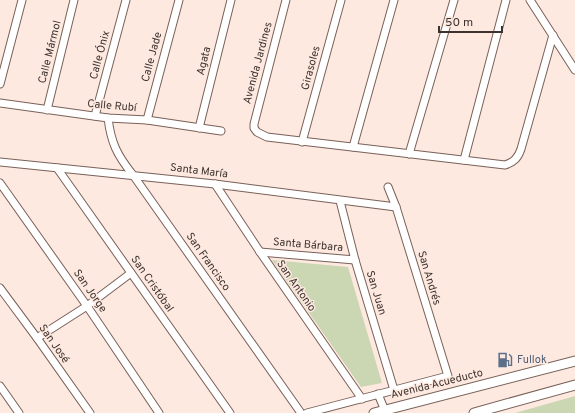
<svg xmlns="http://www.w3.org/2000/svg" width="575" height="413" font-family="Overpass,sans-serif">
  <style>
    .green { fill: #cbd6b2 }
    .lines { fill: none; stroke-linecap: round; stroke-linejoin: round }
    .minor-casing { stroke: #786158; stroke-width: 9 }
    .tertiary-casing { stroke: #786158; stroke-width: 11 }
    .minor { stroke: #fff; stroke-width: 7 }
    .tertiary { stroke: #fff; stroke-width: 9 }
    .labels { text-anchor: middle; dominant-baseline: central; stroke-width: 3; stroke-linejoin: round; paint-order: stroke }
    .street-label { font-size: 11px; fill: #3d332e; stroke: #fee9e0 }
    .service-label { font-size: 11px; fill: #4e5e75; stroke: #fee9e0; text-anchor: start }
  </style>
  <rect width="100%" height="100%" fill="#fee9e0"/>
  <g class="green">
    <polygon points="272,260 348,267 382,383 361,387"/>
    <polygon points="575,396 575,413 515,413"/>
  </g>
  <g class="lines">
    <g class="minor-casing">
      <g id="minor">
        <path d="M286,0L254,124V128L257,132L267,137L505,165C514,162 518,158 521,149L553,35"/>
        <polyline points="530,0 575,70"/>
        <polyline points="0,84 22,0"/>
        <polyline points="0,103 108,118 147,120 221,131"/>
        <polyline points="47,110 74,0"/>
        <polyline points="95,116 126,0"/>
        <path d="M108,118C111,143 117,155 133,175L301,413"/>
        <polyline points="147,120 179,0"/>
        <polyline points="199,128 231,0"/>
        <polyline points="302,142 341,0"/>
        <polyline points="353,147 394,0"/>
        <polyline points="409,154 454,0"/>
        <polyline points="464,160 506,0"/>
        <polyline points="0,162 215,184 396,207"/>
        <polyline points="57,168 230,413"/>
        <polyline points="0,183 87,306 159,413"/>
        <polyline points="215,184 260,252 362,399"/>
        <polyline points="340,201 355,260 394,390"/>
        <polyline points="260,252 355,260"/>
        <polyline points="0,288 37,338 90,413"/>
        <polyline points="37,338 87,306 131,273"/>
        <polyline points="0,386 19,413"/>
        <polyline points="378,394 386,413"/>
        <polyline points="307,413 448,376 396,207 388,187"/>
      </g>
    </g>
    <g class="tertiary-casing">
      <g id="tertiary">
        <polyline points="374,413 575,361"/>
        <polyline points="474,413 575,385"/>
      </g>
    </g>
    <use href="#minor" class="minor"/>
    <use href="#tertiary" class="tertiary"/>
  </g>
  <defs>
    <g id="fuel-bare" transform="scale(1.2)"><path d="M-5.5-6h7V0h2V4h1.3V-2.5L3-4.5l.8-.8L6-3V5H2.5V1h-1V6h-7ZM-4.2-4.7v3.2H.2V-4.7Z" fill="#5c6f8a" stroke="#fee9e0" stroke-width="2.5" paint-order="stroke"/></g>
  </defs>
  <g fill-rule="evenodd">
    <use href="#fuel-bare" x="505" y="360"/>
  </g>
  <g class="labels">
    <g class="street-label">
      <text transform="translate(50 52) rotate(-76)">Calle Mármol</text>
      <text transform="translate(100 55) rotate(-75)">Calle Ónix</text>
      <text transform="translate(152 57) rotate(-75)">Calle Jade</text>
      <text transform="translate(204 61) rotate(-76)">Agata</text>
      <text transform="translate(258 63) rotate(-75)">Avenida Jardines</text>
      <text transform="translate(311 68) rotate(-75)">Girasoles</text>
      <text transform="translate(112 106) rotate(5)">Calle Rubí</text>
      <text transform="translate(199 171) rotate(7)">Santa María</text>
      <text transform="translate(308 245) rotate(5)">Santa Bárbara</text>
      <text transform="translate(208 262) rotate(55)">San Francisco</text>
      <text transform="translate(429 278) rotate(73)">San Andrés</text>
      <text transform="translate(152 284) rotate(55)">San Cristóbal</text>
      <text transform="translate(296 286) rotate(55)">San Antonio</text>
      <text transform="translate(90 291) rotate(55)">San Jorge</text>
      <text transform="translate(376 293) rotate(73)">San Juan</text>
      <text transform="translate(54 344) rotate(55)">San José</text>
      <text transform="translate(437 384) rotate(-14)">Avenida Acueducto</text>
    </g>
    <g class="service-label">
      <text x="517" y="360">Fullok</text>
    </g>
  </g>
  <path d="M439 26v6h63v-6" fill="none" stroke="#3d332e" stroke-width="2"/>
  <text x="445" y="26" font-size="12" fill="#3d332e" stroke="#fee9e0" stroke-width="3" paint-order="stroke">50 m</text>
</svg>
